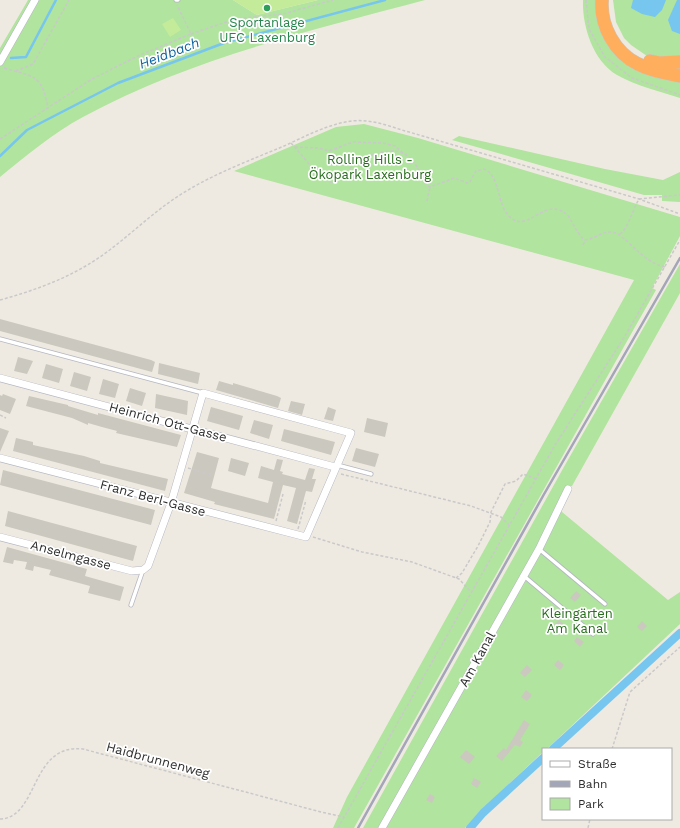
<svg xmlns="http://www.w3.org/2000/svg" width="680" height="828" font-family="'Work Sans',sans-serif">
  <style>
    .green { fill: #b1e49e }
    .pitch { fill: #c3eb9a }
    .water { fill: #76c6ef }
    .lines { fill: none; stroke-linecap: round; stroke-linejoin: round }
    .stream { stroke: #76c6ef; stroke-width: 2.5 }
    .canal { stroke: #76c6ef; stroke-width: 8 }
    .building { fill: #cbc8bf }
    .service-casing { stroke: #b4b6c1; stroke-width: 5 }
    .minor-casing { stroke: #b4b6c1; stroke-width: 8 }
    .motorway-casing { stroke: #c9c9c9; stroke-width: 14 }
    .path { stroke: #c9c9c9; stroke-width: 1.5; stroke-dasharray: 3 2; stroke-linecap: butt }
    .service { stroke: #fff; stroke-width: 3.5 }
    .minor { stroke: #fff; stroke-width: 7 }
    .motorway { stroke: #feae5d; stroke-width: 13 }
    .rail { stroke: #a3a5b8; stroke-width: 2.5 }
    .leisure-dot { fill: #2e9e5b; stroke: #fff; stroke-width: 1.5 }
    .labels { text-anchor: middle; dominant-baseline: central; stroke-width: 3.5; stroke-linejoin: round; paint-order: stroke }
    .leisure-label { font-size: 13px; fill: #27864d; stroke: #fff }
    .park-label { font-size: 13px; fill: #276d1c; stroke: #fff }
    .street-label { font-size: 13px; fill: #2e2e2e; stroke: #fff }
    .water-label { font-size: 14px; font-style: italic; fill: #0e65a2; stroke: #fff }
  </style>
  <rect width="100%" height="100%" fill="#efeae1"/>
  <g class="green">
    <path d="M28,0H233L257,15L318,0H425C309,31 190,59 83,117C53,133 26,156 0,177V48Z"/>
    <path d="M583,0H598L607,39L680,80V98C659,91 636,86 617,75C593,61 582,26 583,0Z"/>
    <polygon points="613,0 680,0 680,58 647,56 631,45 624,38 616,22"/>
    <polygon points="364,124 418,138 680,217 680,236 652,288 656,290 635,327 354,828 333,828 347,797 634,280 234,171 336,127"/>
    <polygon points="459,136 605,169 663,180 680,172 680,202 662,201 662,195 644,195 452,140"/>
    <polygon points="680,264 680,293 572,486 567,487 556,507 668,600 680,592 680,624 547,749 543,749 543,752 480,811 465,828 363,828 565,465"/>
  </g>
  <g class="pitch">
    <polygon points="233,0 318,0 257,15"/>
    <polygon points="173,18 181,30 170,37 162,24"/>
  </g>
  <g class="water">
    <polygon points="633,0 666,0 662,10 655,17 642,14 631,8"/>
    <polygon points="677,0 680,0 680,34 672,31 668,20"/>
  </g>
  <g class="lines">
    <g class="stream">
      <polyline points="11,58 26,57 56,0"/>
      <polyline points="0,156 27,130 118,83 224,43 385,0"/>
    </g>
    <g class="canal">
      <polyline points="553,749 680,633"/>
      <polyline points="470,828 483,813 543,758"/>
    </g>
  </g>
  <g class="building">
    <polygon points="0,319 151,360 155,362 152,372 0,331"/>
    <polygon points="18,357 33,361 27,374 14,371"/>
    <polygon points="159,363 200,373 198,384 158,374"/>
    <polygon points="46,364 63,369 59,383 42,378"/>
    <polygon points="74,372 91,377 87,391 70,386"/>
    <polygon points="103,379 119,384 115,398 99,394"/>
    <polygon points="219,381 233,385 233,383 277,396 281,398 278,408 216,390"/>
    <polygon points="130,388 146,393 142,406 126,401"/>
    <polygon points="3,394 16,399 10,414 0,410 0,395 2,396"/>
    <polygon points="156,394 188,401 187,415 155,408"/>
    <polygon points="29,396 68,405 68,406 98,415 98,413 181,435 177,447 116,433 117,431 102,427 88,423 88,425 72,418 26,406"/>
    <polygon points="291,401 305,404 302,415 288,411"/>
    <polygon points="211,407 243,416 239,430 207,421"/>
    <polygon points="328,407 336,410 333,421 324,419"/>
    <polygon points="367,418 388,423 385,437 364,432"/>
    <polygon points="254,420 273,425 269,439 250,433"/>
    <polygon points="0,428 9,431 0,452"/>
    <polygon points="284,429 335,442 331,455 281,441"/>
    <polygon points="16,438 33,442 33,445 84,456 100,461 100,463 168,479 165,491 13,451"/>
    <polygon points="356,448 379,454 375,467 352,461"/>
    <polygon points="197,452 219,458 211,488 268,503 273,482 258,478 261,466 274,470 277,459 283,460 280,471 283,472 282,474 305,480 309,468 315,469 312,479 316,479 312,492 306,491 297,524 287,521 296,488 283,485 274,519 214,504 215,502 184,493"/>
    <polygon points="231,458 249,463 245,476 228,471"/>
    <polygon points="3,470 155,510 151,525 0,485"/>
    <polygon points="8,511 137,546 133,561 5,526"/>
    <polygon points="7,547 87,569 85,576 124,587 120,601 88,593 90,586 49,575 51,570 34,566 33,571 25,569 27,562 14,560 13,564 3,562"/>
    <polygon points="576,591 581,595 575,602 570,598"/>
    <polygon points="559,620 565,625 561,630 554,625"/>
    <polygon points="642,621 647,626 642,631 637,627"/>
    <polygon points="577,637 584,642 580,647 574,641"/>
    <polygon points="558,660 564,665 560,670 554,665"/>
    <polygon points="527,665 532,670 525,677 520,673"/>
    <polygon points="526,690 532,695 527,701 521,697"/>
    <polygon points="524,720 530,724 520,740 523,742 520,747 515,745 502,761 496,756 504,748 506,750"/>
    <polygon points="466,750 475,757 469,764 460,757"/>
    <polygon points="474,778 481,782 477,788 471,784"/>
    <polygon points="430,794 435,797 432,803 426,800"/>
  </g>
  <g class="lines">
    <g class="service-casing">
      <g id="service">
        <polyline points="176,0 178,0"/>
        <polyline points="0,339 203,393"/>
        <polyline points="337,465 371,474"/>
        <polyline points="539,549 605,604"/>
        <polyline points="524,576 593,634"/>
        <polyline points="131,605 143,570"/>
      </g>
    </g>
    <g class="minor-casing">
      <g id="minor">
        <polyline points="0,62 35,0"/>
        <polyline points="0,378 335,467"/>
        <polyline points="0,458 306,537 351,433 203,393 171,503 148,566 143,570 132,571 0,537"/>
        <polyline points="382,828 539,549 568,489"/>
      </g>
    </g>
    <g class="motorway-casing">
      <g id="motorway">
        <path d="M602,0C600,26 615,53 638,64C651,71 666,73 680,76"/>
        <polyline points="650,61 660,63 680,62"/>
      </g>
    </g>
    <g class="path">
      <polyline points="586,0 589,29 605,57 632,78 680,95"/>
      <polyline points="191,34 235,19 283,14 333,0"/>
      <path d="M4,68C34,77 42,74 48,108"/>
      <polyline points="16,71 33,64 69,0"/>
      <polyline points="0,139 92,79 140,55 191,34 177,5"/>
      <path d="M291,143L317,173L331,182C342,182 346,170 355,164C366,156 392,146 405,154C420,163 420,181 430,187L454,178L467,183L470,182L476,171L484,169C501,176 496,206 511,218C525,230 539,208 554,209C573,210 572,231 585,240C595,239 602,231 612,232C625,233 642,263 665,267"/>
      <polyline points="295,147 318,148 329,151 353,142 383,143 395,146 402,152"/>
      <polyline points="427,201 430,187"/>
      <path d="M620,234C629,227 632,211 639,199L680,195"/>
      <polyline points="583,245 585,240"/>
      <path d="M0,300C29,292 58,282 84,267C116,249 141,222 171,201C205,177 246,162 284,146C306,136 328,124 352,121C370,119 386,125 402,130L639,199L680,214"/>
      <polyline points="0,415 6,418"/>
      <polyline points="188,468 211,475"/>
      <polyline points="341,474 471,506 501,517 509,525"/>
      <polyline points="276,521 283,494"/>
      <polyline points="298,529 306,500"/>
      <polyline points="313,537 362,552 412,562 459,579 471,592"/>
      <polyline points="456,578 462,573 478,546 490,522 491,512 505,484 516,481 523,474 536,479"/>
      <polyline points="612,749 630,692 680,647"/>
      <path d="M0,819C39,818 30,743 83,749L321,812L344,817"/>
      <polyline points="338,828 555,445 625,336 680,240"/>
      <polyline points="588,828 590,819"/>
    </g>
    <use href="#service" class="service"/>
    <use href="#minor" class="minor"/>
    <use href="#motorway" class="motorway"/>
    <polyline class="rail" points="358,828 543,496 680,258"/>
  </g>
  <circle class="leisure-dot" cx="267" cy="8" r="4"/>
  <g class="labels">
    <g class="leisure-label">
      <text x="267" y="22">Sportanlage<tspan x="267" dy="15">UFC Laxenburg</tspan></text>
    </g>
    <g class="park-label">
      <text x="370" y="159">Rolling Hills -<tspan x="370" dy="15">Ökopark Laxenburg</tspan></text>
      <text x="577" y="613">Kleingärten<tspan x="577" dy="15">Am Kanal</tspan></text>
    </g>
    <g class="street-label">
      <text transform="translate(168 422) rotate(15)">Heinrich Ott-Gasse</text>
      <text transform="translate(153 498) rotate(15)">Franz Berl-Gasse</text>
      <text transform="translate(71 555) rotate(15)">Anselmgasse</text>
      <text transform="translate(477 659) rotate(-61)">Am Kanal</text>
      <text transform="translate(158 760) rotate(15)">Haidbrunnenweg</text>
    </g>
    <g class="water-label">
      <text transform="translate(169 53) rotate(-21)">Heidbach</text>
    </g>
  </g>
  <rect x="542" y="748" width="130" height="72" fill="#ffffff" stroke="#ababab"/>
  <rect x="550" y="761" width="20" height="6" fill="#ffffff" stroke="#ababab"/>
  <text x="578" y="768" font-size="12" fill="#2e2e2e">Straße</text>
  <rect x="550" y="781" width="20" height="6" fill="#a3a5b8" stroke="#ababab"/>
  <text x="578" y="788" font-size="12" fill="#2e2e2e">Bahn</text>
  <rect x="550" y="798" width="20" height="12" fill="#b1e49e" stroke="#ababab"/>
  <text x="578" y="808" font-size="12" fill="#2e2e2e">Park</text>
</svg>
